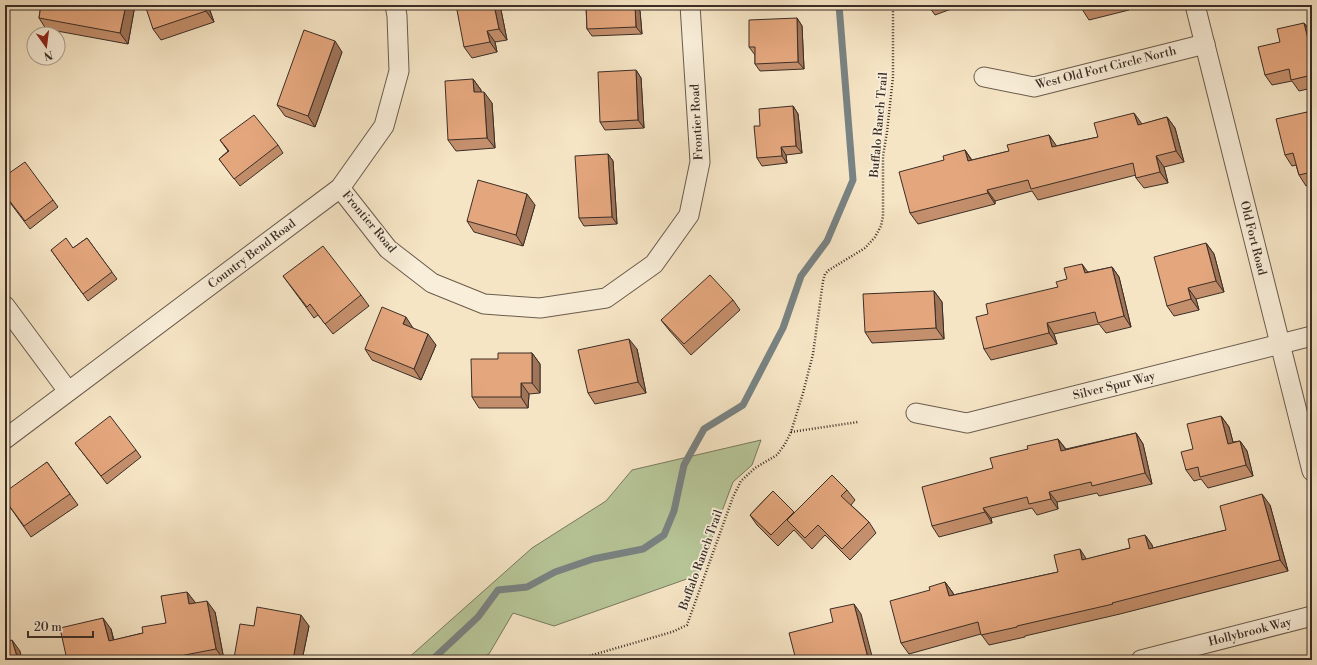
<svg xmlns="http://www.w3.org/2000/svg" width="1317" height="665" font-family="'Libre Bodoni',serif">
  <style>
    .green { fill: #b7c698; stroke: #797a60 }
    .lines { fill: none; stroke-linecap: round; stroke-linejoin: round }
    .stream { stroke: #798383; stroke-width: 7 }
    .street-casing { stroke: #6a5c4e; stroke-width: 21 }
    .path { stroke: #3b2e27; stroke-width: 2.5; stroke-dasharray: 1 2; stroke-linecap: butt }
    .street { stroke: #f9eed9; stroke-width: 19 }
    .wall { fill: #c48f6c; stroke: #3b2e27 }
    .shaded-wall { fill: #a07458; stroke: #3b2e27 }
    .building { fill: #e4a67d; stroke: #3b2e27 }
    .labels { text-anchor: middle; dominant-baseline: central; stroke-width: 3.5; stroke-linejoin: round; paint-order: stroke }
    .street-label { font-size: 12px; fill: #3b2e27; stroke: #f9eed9 }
  </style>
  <rect width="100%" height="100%" fill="#f6e5c5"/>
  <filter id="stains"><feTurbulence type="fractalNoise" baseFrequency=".005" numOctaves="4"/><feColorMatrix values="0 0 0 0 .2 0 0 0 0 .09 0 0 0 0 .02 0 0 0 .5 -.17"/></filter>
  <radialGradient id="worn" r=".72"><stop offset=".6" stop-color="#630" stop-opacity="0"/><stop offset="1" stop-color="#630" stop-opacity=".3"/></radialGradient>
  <polygon class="green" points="761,440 752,465 733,482 698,575 554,626 513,613 489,654 477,660 406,660 532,548 606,501 632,470"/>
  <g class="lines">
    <polyline class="stream" points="432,660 478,617 498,590 527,587 555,572 593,559 643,549 664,535 674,511 684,465 704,429 743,405 783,328 801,276 827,241 853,180 839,5"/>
    <g class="street-casing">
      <g id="street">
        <polyline points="1195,5 1312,471"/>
        <polyline points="984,77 1034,87 1205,44"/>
        <polyline points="340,188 388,249 432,283 484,304 540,308 606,298 654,264 689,215 700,162 690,5"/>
        <polyline points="5,306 68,391"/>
        <polyline points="916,413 967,423 1312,336"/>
        <polyline points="5,439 340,188 384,126 399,71 397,16 395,5"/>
        <polyline points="1141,660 1312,616"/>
      </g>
    </g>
    <g class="path">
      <polyline points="791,432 858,422"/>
      <polyline points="575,660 672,632 687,625 733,497 741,481 755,468 777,455 785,444 791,432 803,393 813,354 823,281 825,274 829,270 865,248 875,237 881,226 883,216 883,156 887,132 893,77 893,5"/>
    </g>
    <use href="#street" class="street"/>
  </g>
  <g class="wall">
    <polygon points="41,5 135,5 128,44 46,29 39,18"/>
    <polygon points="208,5 214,22 161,40 153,29"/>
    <polygon points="500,5 507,40 495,42 497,52 472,58 464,47"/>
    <polygon points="586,5 636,5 640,11 642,34 592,36 587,29"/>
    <polygon points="928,5 962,5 935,15"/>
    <polygon points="1081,5 1128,5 1129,10 1089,20 1082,9"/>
    <polygon points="797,18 802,26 804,69 760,71 755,64 755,55 749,47"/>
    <polygon points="1304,23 1312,33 1312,88 1299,91 1292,81 1272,85 1265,75 1280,42"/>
    <polygon points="342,52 315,127 285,116 277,105"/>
    <polygon points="636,70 641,78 644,128 605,130 600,122"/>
    <polygon points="473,79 481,90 481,92 492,103 495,148 456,151 448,140"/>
    <polygon points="793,106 798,114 802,153 786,155 787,163 762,166 757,158 760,126"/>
    <polygon points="1307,112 1312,119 1312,184 1306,186 1299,175 1296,165 1292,166 1285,155"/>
    <polygon points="1167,117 1175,128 1184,162 1164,167 1168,183 1144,188 1136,178 1136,175 1038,200 1032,191 995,201 995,204 918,224 910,213 944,160 965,150 972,160 1009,151 1049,135 1056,146 1098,137"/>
    <polygon points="220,140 278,145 283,153 240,186 219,159 228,151"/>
    <polygon points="608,154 613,161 617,224 584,226 579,218"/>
    <polygon points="5,176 53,200 58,207 30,229 5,196"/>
    <polygon points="535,205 523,246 474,232 467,221"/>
    <polygon points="87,238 117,279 88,301 51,250 73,248"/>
    <polygon points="1206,243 1214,254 1224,292 1196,299 1199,310 1174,316 1167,306"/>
    <polygon points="1112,267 1119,277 1131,327 1106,333 1099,324 1054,334 1057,344 991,360 984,349 988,314 1058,287 1067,279 1088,272"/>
    <polygon points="283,276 361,295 369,306 333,334 318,315 314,318"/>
    <polygon points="934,291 942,302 944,339 872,343 865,332"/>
    <polygon points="733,300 740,310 691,355 669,330 661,320"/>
    <polygon points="413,328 436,345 421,380 372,360 365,349"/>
    <polygon points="637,349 646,393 595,404 588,393"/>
    <polygon points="532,353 540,364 540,393 529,394 528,408 479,408 472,397 498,359"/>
    <polygon points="1221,416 1229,427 1233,442 1240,441 1247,451 1253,476 1208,488 1201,479 1194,481 1186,470 1193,449"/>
    <polygon points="1136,433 1143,444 1152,484 1099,496 1097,493 1057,502 1058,509 1037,515 1032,508 991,518 992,523 939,537 932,526 993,468 1028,449 1058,439 1066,449"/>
    <polygon points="75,443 136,450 141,457 107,484"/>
    <polygon points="47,462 78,505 31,537 5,500"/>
    <polygon points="847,490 855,500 851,505 869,522 876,533 850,560 825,535 812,549 794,530 778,546 757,525 750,515 773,491 794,513"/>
    <polygon points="1270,505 1288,571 1120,614 1025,636 1025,637 989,645 981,634 909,654 901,643 930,590 945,582 953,593 953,595 1058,572 1087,559 1130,548 1145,535 1152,545 1153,548 1226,530"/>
    <polygon points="187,592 195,603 215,612 224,660 67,660 111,629 114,640 143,633 166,623"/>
    <polygon points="254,626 309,626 302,660 235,660 234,658"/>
  </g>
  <g class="shaded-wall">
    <polygon points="126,5 135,5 128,44 120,33"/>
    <polygon points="204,5 208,5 214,22 206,11"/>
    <polygon points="494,5 500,5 507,40 499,29"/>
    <polygon points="635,5 636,5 640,11 642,34 636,27"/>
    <polygon points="1126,5 1128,5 1129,10"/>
    <polygon points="797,18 802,26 804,69 798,62"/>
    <polygon points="1304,23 1312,33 1312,50 1310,47"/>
    <polygon points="487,31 495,42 497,52 490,42"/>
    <polygon points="335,41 342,52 315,127 308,116"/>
    <polygon points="636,70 641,78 644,128 638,120"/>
    <polygon points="473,79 481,90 481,103 474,92"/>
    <polygon points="484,92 492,103 495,148 487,138"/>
    <polygon points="793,106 798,114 802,153 796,146"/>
    <polygon points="1307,112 1312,119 1312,126 1309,123"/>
    <polygon points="1134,113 1142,124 1145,136 1138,125"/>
    <polygon points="1167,117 1175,128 1184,162 1176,151"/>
    <polygon points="1049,135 1056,145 1059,158 1052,147"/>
    <polygon points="781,147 786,155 787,163 782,156"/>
    <polygon points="965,150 972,161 968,161"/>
    <polygon points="608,154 613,161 617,224 612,217"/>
    <polygon points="1156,156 1164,167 1168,183 1160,172"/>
    <polygon points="987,190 995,201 995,204 988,193"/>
    <polygon points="527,194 535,205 523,246 516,235"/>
    <polygon points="1206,243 1214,254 1224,292 1216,281"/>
    <polygon points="1082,264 1090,275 1085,273"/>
    <polygon points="1112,267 1119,277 1131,327 1124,316"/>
    <polygon points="1188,288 1196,299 1199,310 1191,299"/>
    <polygon points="934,291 942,302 944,339 936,328"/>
    <polygon points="406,317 413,328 410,335 403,324"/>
    <polygon points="1047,323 1054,334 1057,344 1049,333"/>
    <polygon points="428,334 436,345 421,380 414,369"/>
    <polygon points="629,339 637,349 646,393 638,382"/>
    <polygon points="532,353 540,364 540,393 532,383"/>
    <polygon points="521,383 529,394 528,408 521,397"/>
    <polygon points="1221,416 1229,427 1236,454 1228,444"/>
    <polygon points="1136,433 1143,444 1152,484 1145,473"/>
    <polygon points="1058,439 1066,450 1061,451"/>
    <polygon points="1240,441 1247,451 1253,476 1246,465"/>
    <polygon points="1049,492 1057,502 1058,509 1051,499"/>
    <polygon points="1262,494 1270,505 1288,571 1280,560"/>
    <polygon points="983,508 991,518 992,523 985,512"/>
    <polygon points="1145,535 1152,545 1156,560 1149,549"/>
    <polygon points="1080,549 1087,560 1082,560"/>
    <polygon points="945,582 953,593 956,607 949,596"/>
    <polygon points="187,592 195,602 197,615 189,604"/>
    <polygon points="207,601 215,612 224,660 216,649"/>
    <polygon points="854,604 861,614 873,660 869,660 868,658"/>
    <polygon points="301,615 309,626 302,660 293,660"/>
    <polygon points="103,618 111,629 116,652 109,641"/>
    <polygon points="12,640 20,651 22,660 18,660"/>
  </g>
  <g class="building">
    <polygon points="41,5 126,5 120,33 39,18"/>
    <polygon points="145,5 204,5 206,11 153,29"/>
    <polygon points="456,5 494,5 499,29 487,31 490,42 464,47"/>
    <polygon points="586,5 635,5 636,27 587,29"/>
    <polygon points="1081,5 1098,5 1082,9"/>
    <polygon points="797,18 798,62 755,64 755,47 749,47 749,20"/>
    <polygon points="1304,23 1310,47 1312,46 1312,75 1291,80 1289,69 1265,75 1258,47 1280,42 1277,29"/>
    <polygon points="304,30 335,41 308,116 277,105"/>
    <polygon points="636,70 638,120 600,122 598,72"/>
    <polygon points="473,79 474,92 484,92 487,138 448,140 445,81"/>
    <polygon points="793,106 796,146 781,147 782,156 757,158 754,126 760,126 759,109"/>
    <polygon points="1307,112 1309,123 1312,122 1312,172 1299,175 1293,153 1285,155 1276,119"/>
    <polygon points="1134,113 1138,125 1167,117 1176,151 1156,156 1160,172 1136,178 1133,163 1031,189 1028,180 987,190 988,193 910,213 899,172 944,160 943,156 965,150 968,161 1009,151 1007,145 1049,135 1052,147 1098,137 1094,123"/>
    <polygon points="254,115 278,145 234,179 219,159 229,151 220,140"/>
    <polygon points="608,154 612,217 579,218 575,156"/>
    <polygon points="25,162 53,200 25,221 5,195 5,176"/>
    <polygon points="478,180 527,194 516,235 467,221"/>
    <polygon points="66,238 73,248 87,238 112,272 83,294 51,250"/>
    <polygon points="1312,242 1312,260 1308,243"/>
    <polygon points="1206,243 1216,281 1188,288 1191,299 1167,306 1154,257"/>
    <polygon points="323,246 361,295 325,324 310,304 307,307 283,276"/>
    <polygon points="1082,264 1085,273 1112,267 1124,316 1098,323 1095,312 1047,323 1049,333 984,349 976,317 988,314 986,304 1058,287 1056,282 1067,279 1064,268"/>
    <polygon points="710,275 733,300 684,344 661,320"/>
    <polygon points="934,291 936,328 865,332 863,294"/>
    <polygon points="382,307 406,317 403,324 428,334 414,369 365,349"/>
    <polygon points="629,339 638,382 588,393 578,350"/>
    <polygon points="498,353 532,353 532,383 521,383 521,397 472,397 471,359 498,359"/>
    <polygon points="110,416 136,450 101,476 75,443"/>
    <polygon points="1221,416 1228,444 1240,441 1246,465 1200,477 1198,467 1186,470 1181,452 1193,449 1187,424"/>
    <polygon points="1136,433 1145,473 1092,486 1091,482 1049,492 1051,499 1029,504 1027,497 983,508 985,512 932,526 922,487 993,468 990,458 1028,449 1027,446 1058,439 1061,451"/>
    <polygon points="47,462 70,494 24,526 5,500 5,492"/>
    <polygon points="832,475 847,490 841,496 869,522 842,549 818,525 805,538 787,520"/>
    <polygon points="773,491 794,512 771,535 750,515"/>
    <polygon points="1262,494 1280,560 1112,603 1113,604 1017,626 1017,627 981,635 978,622 901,643 890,601 930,590 929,587 945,582 949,596 1058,572 1054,555 1080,549 1082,560 1130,548 1128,539 1145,535 1149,549 1226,530 1220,506"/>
    <polygon points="187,592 189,604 207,601 216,649 159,660 67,660 60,628 103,618 109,641 143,633 142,627 166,623 161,596"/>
    <polygon points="854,604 868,658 862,660 796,660 789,633 833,622 830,609"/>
    <polygon points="257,607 301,615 293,660 245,660 234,658 240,624 254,626"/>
    <polygon points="12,640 18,660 5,660 5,642"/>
    <polygon points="1311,656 1312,660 1293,660"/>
  </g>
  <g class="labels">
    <g class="street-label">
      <text transform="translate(1106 68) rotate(-14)">West Old Fort Circle North</text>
      <text transform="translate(697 122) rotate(-93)">Frontier Road</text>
      <text transform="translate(879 125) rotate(-85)">Buffalo Ranch Trail</text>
      <text transform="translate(369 222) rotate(50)">Frontier Road</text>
      <text transform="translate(1253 238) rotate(76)">Old Fort Road</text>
      <text transform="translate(252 254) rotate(-37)">Country Bend Road</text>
      <text transform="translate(1114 386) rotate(-14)">Silver Spur Way</text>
      <text transform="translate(701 560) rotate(-70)">Buffalo Ranch Trail</text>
      <text transform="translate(1250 632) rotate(-14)">Hollybrook Way</text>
    </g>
  </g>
  <rect width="1317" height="665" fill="none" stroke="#f6e5c5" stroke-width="20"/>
  <rect x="6" y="6" width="1305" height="653" fill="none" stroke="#3b2e27" stroke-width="2"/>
  <rect x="10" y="10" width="1297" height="645" fill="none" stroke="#3b2e27"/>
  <g transform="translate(46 46) rotate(166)"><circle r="19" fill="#f9eed9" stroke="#ada192"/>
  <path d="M0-3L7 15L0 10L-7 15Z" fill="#8f2418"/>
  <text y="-6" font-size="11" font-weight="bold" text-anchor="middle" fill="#3b2e27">N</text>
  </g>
  <path d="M28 631v6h65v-6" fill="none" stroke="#3b2e27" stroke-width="2"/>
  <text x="34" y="631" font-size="12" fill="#3b2e27" stroke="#f9eed9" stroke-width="3" paint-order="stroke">20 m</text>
  <rect width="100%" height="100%" filter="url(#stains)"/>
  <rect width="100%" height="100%" fill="url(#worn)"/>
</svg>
